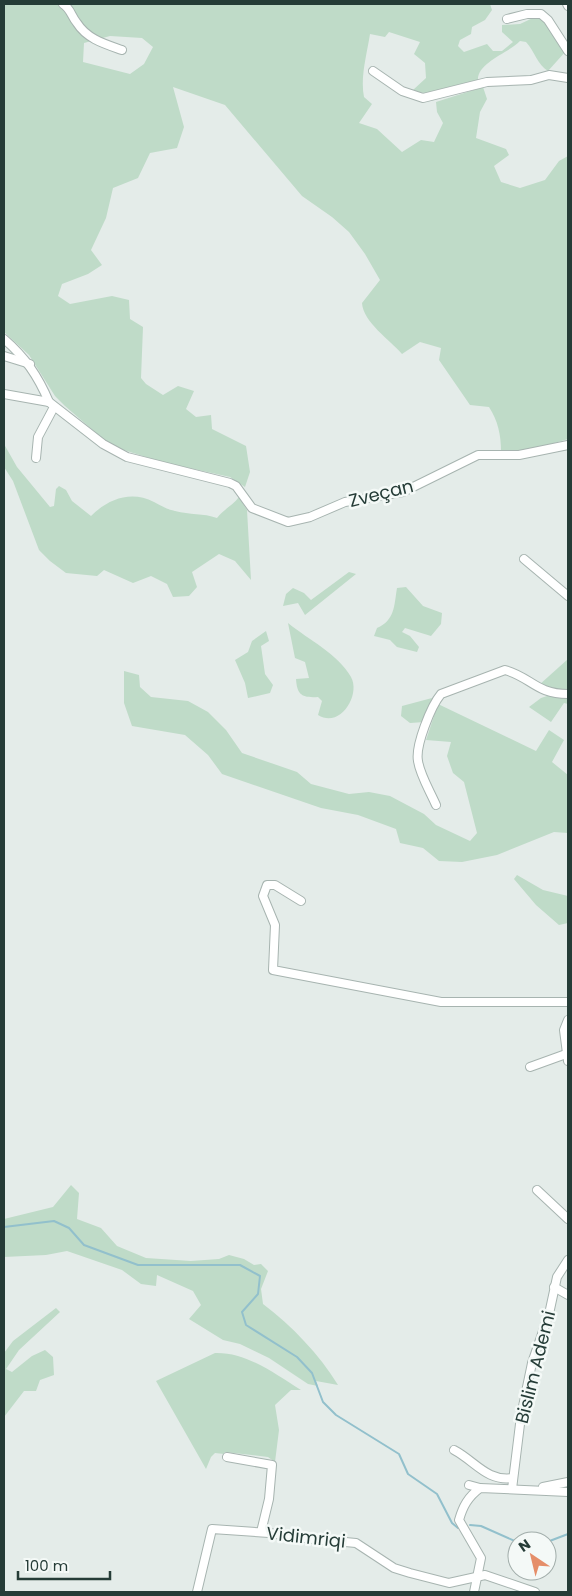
<svg xmlns="http://www.w3.org/2000/svg" width="572" height="1596" font-family="Poppins,sans-serif">
  <style>
    .green { fill: #bfdbc8; fill-rule: evenodd }
    .lines { fill: none; stroke-linecap: round; stroke-linejoin: round }
    .stream { stroke: #92c0cc; stroke-width: 2 }
    .minor-casing { stroke: #a7b4b0; stroke-width: 10 }
    .minor { stroke: #fff; stroke-width: 8 }
    .labels { text-anchor: middle; dominant-baseline: central; stroke-width: 5; stroke-linejoin: round; paint-order: stroke }
    .street-label { font-size: 18px; fill: #253c37; stroke: #f4f9f7 }
  </style>
  <rect width="100%" height="100%" fill="#e4ece9"/>
  <g class="green">
    <path d="M4,4H490L492,10L485,20L472,27L471,34L460,40L458,46L464,52L487,44L493,51H502L513,42L502,32V25L520,24L535,17L541,18L566,51L548,71C537,64 535,52 526,42L520,41C509,53 476,63 478,81C458,87 433,99 413,90L426,78L425,63L414,54L420,42L389,32L385,37L370,34C367,54 360,77 364,97L372,104L359,123L377,129L402,152L421,140L434,142L443,123L437,112L436,102L483,87L487,99L480,112L476,138L506,149L509,155L494,166L501,182L520,188L545,180L559,161L568,156V439L524,452L501,451C501,435 498,421 489,407L470,405L439,360L441,348L420,342L402,354C390,340 363,322 362,303L380,280L365,254L349,232L332,217L302,196L225,105L173,87L184,127L177,148L150,153L138,178L113,188L106,218L91,250L102,265L88,274L62,284L58,296L70,304L112,296L129,300L130,319L143,327L141,378L146,384L163,395L178,386L194,391L186,409L196,417L211,415L212,429L246,446L250,472L245,487L230,477L162,462L111,446L65,406L55,396L29,355L4,332ZM110,36L142,38L153,47L144,64L130,74L83,62L84,43Z"/>
    <path d="M4,444L17,467L50,507L54,506L56,489L59,486L66,490L72,501L91,516C108,499 131,490 154,502C162,506 166,509 175,511C190,515 203,513 217,518C224,509 232,506 239,497L247,510L251,580L235,561L219,554L192,572L197,587L189,596L173,597L167,584L151,576L133,583L104,570L97,576L66,573L50,561L39,550L13,481L4,467Z"/>
    <polygon points="349,572 356,574 305,615 298,603 283,606 286,594 293,588 304,593 311,600"/>
    <path d="M406,587L423,606L442,613L441,624L431,636L405,628L402,632L410,636L419,647L417,652L397,647L390,640L374,636L377,628C395,620 394,606 397,588Z"/>
    <path d="M288,623C309,640 338,654 351,677C361,695 340,729 318,715L322,701L318,697C302,698 297,695 296,679L309,678L305,662L295,658Z"/>
    <polygon points="266,631 269,641 261,646 265,674 273,685 270,693 248,698 245,683 235,660 248,652 252,641"/>
    <polygon points="568,659 568,691 554,690 539,685"/>
    <polygon points="124,671 139,675 140,687 151,697 188,701 208,712 226,730 242,753 297,772 311,784 349,794 369,792 390,796 424,814 436,825 470,841 477,833 464,782 453,773 447,756 451,742 426,740 438,704 536,751 549,730 564,740 552,762 568,775 568,833 554,832 497,855 462,862 439,861 423,848 400,843 396,829 358,815 321,808 222,774 208,755 185,735 132,726 124,703"/>
    <polygon points="547,696 568,697 568,704 564,703 551,722 529,707 541,698"/>
    <polygon points="432,698 424,722 410,723 401,716 402,706"/>
    <polygon points="517,875 543,890 568,896 568,923 559,925 536,905 514,879"/>
    <path d="M71,1185L79,1193L77,1219L101,1228L117,1246L146,1258L191,1261L219,1259L229,1255L244,1259L254,1265L261,1264L268,1271L261,1289L263,1304C292,1326 319,1354 338,1385L316,1381L318,1386L308,1384L269,1358L240,1344L223,1340L189,1319L201,1305L193,1291L157,1275L156,1286L141,1284L122,1270L67,1251L46,1255L4,1257V1219L53,1207Z"/>
    <polygon points="56,1308 60,1312 19,1350 6,1369 12,1372 32,1356 45,1350 53,1357 54,1375 40,1380 36,1391 24,1391 4,1417 4,1353 13,1341"/>
    <path d="M215,1353C247,1352 275,1374 301,1390H291L275,1405L279,1430L275,1462L268,1457L225,1452L224,1454L215,1453L211,1457L206,1469L156,1381Z"/>
  </g>
  <g class="lines">
    <g class="stream">
      <polyline points="4,1227 54,1221 69,1228 84,1245 138,1265 240,1265 260,1276 258,1294 242,1312 246,1325 297,1357 312,1373 323,1402 336,1415 399,1454 408,1474 437,1494 452,1523 458,1528"/>
      <polyline points="470,1525 481,1526 517,1542"/>
      <polyline points="547,1542 568,1534"/>
    </g>
    <g class="minor-casing">
      <g id="minor">
        <path d="M63,4C71,9 71,16 77,23C87,39 105,44 122,50"/>
        <polyline points="567,4 568,6"/>
        <polyline points="507,19 527,14 541,14 548,20 568,51"/>
        <polyline points="373,71 402,91 423,98 487,82 531,80 549,75 568,78"/>
        <path d="M4,339C25,357 38,376 49,402"/>
        <polyline points="4,356 30,364"/>
        <polyline points="4,394 49,402 103,444 127,457 230,483 236,486 252,508 288,522 310,517 345,502 403,492 478,455 519,455 568,445"/>
        <polyline points="36,458 38,437 54,407"/>
        <polyline points="524,559 568,596"/>
        <path d="M436,805C430,791 420,775 418,761C415,746 431,706 441,694L505,670C531,677 536,694 568,694"/>
        <polyline points="301,901 275,885 267,885 263,896 275,925 273,970 441,1002 568,1002"/>
        <polyline points="568,1020 564,1030 568,1061"/>
        <polyline points="530,1067 566,1054"/>
        <polyline points="537,1190 568,1219"/>
        <polyline points="554,1287 568,1295"/>
        <path d="M454,1450C475,1461 487,1482 513,1478"/>
        <polyline points="227,1457 272,1465 269,1499 261,1532"/>
        <polyline points="469,1485 480,1488"/>
        <polyline points="543,1487 568,1482"/>
        <polyline points="512,1489 521,1416 532,1363 549,1314 557,1277 568,1260"/>
        <polyline points="197,1592 212,1529 269,1533 313,1539 356,1543 394,1568 410,1573 449,1583 485,1575 535,1592"/>
        <path d="M474,1592L481,1558L459,1520C463,1506 468,1497 480,1488L568,1492"/>
      </g>
    </g>
    <use href="#minor" class="minor"/>
  </g>
  <g class="labels">
    <g class="street-label">
      <text transform="translate(381 493) rotate(-14)">Zveçan</text>
      <text transform="translate(535 1367) rotate(-76)">Bislim Ademi</text>
      <text transform="translate(306 1537) rotate(6)">Vidimriqi</text>
    </g>
  </g>
  <rect width="572" height="1596" fill="none" stroke="#253c37" stroke-width="10"/>
  <g transform="translate(532 1556) rotate(325)"><circle r="24" fill="#f4f9f7" stroke="#a1adaa"/>
  <path d="M0-4L9 19L0 12L-9 19Z" fill="#e58e69"/>
  <text y="-8" font-size="14" font-weight="bold" text-anchor="middle" fill="#253c37">N</text>
  </g>
  <path d="M18 1571v8h92v-8" fill="none" stroke="#253c37" stroke-width="2.5"/>
  <text x="25" y="1571" font-size="15" fill="#253c37" stroke="#f4f9f7" stroke-width="4" paint-order="stroke">100 m</text>
</svg>
